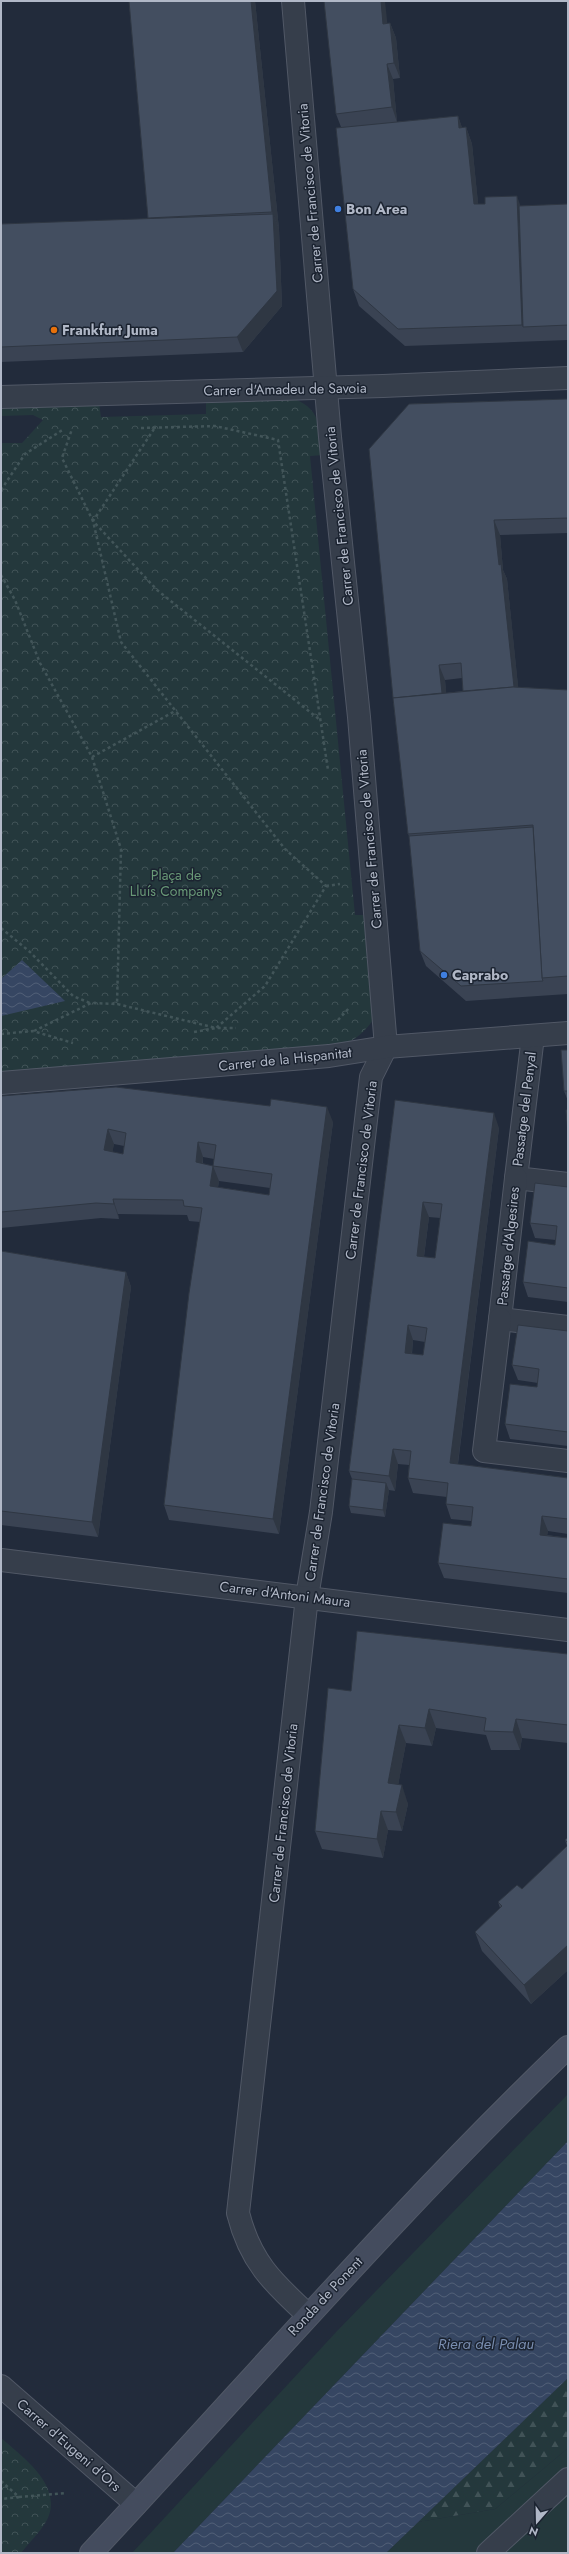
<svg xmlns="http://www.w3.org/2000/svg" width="569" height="2554" font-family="Jost,sans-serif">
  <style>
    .grass { fill: #24383c }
    .forest { fill: url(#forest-firs) }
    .park { fill: url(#park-crowns) }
    .water { fill: url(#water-waves) }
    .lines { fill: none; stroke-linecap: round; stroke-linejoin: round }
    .minor-casing { stroke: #515866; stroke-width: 24 }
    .secondary-casing { stroke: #515866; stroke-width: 24 }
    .path { stroke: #425559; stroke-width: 2.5; stroke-dasharray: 3 3; stroke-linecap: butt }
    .minor { stroke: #363e4b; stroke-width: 22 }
    .secondary { stroke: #444c5e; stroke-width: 22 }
    .wall { fill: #3a4353; fill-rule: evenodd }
    .shaded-wall { fill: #2f3743 }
    .building { fill: #434e60; stroke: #2f3743; fill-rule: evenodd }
    .shop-dot { fill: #3f7fe0; stroke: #1b2330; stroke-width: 1.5 }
    .food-dot { fill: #e8710a; stroke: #1b2330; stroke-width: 1.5 }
    .labels { text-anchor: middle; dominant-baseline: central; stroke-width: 3; stroke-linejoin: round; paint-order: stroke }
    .street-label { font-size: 14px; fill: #b1b8c7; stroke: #1b2330 }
    .poi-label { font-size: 14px; font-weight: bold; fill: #b1b8c7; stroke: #1b2330; text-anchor: start }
    .park-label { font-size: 14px; fill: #689876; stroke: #1b2330 }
    .water-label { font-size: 15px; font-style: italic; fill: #798daf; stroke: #1b2330 }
  </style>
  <defs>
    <pattern id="forest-firs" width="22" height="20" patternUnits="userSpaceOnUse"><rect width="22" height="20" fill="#24383c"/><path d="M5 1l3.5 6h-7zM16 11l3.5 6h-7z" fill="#415357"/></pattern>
    <pattern id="park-crowns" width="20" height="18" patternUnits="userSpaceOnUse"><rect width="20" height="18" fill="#24383c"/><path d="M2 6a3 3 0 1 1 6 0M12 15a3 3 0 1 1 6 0" fill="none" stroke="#415357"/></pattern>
    <pattern id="water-waves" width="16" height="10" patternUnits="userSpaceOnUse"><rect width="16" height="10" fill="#364662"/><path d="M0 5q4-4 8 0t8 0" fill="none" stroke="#515f77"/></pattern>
  </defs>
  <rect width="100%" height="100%" fill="#222b3b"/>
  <g class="grass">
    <polygon points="568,2094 568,2141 173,2553 132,2553 337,2331"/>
    <polygon points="568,2448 568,2553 386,2553 418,2522 495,2509"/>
  </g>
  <polygon class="forest" points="568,2378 568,2448 495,2509 418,2522"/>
  <g class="park">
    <path d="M289,397C321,407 320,427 323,455L310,456L355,915H368L373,1020C364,1033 356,1039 341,1046L1,1072V443H22L43,420L33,415L1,416V406L99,403L101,417L206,414V399Z"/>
    <path d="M1,2438C24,2458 68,2489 44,2525C37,2535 28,2544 21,2553H1Z"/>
  </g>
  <g class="water">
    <polygon points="22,960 65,1001 1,1016 1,979"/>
    <polygon points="568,2141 568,2378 386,2553 173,2553"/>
  </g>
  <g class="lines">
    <g class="minor-casing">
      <g id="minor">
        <path d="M293,1L330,437L359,717L386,1047L371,1077L366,1120L321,1512L307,1597L238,2213C250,2261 272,2282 308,2315"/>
        <polyline points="1,397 383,386 568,378"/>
        <polyline points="533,1036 516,1178 568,1184"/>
        <polyline points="1,1083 329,1056 386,1047 568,1033"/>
        <polyline points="516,1178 500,1319 568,1327"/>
        <polyline points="500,1319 484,1451 568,1461"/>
        <polyline points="1,1560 568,1630"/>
        <polyline points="1,2386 136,2504"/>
        <polyline points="488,2553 568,2479"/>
      </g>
    </g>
    <g class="secondary-casing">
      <path id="secondary" d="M91,2553C249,2384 400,2208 568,2047"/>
    </g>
    <g class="path">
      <polyline points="141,428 215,426 278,440 328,770"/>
      <polyline points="154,429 93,521 157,590 320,720"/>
      <polyline points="1,490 25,454 64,429"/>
      <polyline points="1,575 15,600 40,663 92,757 121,849 117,1004"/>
      <polyline points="92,757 177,710"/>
      <polyline points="326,886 340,884"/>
      <polyline points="1,928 30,952 73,996 90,1003"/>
      <polyline points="338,1020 350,1007"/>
      <polyline points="34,1031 91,1003 117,1004 216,1028 265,986 326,886 285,849 121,642 93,521 62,458 72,429"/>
      <polyline points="194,1032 216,1028 236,1028"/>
      <polyline points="1,1034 33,1031 73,1043"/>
      <polyline points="1,2481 19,2497 1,2499"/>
      <polyline points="19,2497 66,2493"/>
    </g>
    <use href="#minor" class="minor"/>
    <use href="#secondary" class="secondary"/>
  </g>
  <g class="wall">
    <polygon points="129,1 255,1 279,229 282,306 243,352 1,362 1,224 148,219"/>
    <polygon points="387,23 390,23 396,38 400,78 393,79 397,122 458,116 462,128 466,127 472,144 478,204 521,206 568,204 568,340 405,346 359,306 353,289 341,127 336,114"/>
    <path d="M568,399V533L500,535L503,570L507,579L518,687L568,690V994L466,1001L426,966L420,951L409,836L408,834L393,698L409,404ZM462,678L463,691L446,693L445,680Z"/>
    <polygon points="568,1050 568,1101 564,1091"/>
    <path d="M1,1096L333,1122L279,1534L169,1520L164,1505L200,1222L189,1221L187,1215L118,1214L119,1219L101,1218L1,1228ZM114,1144L124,1146L123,1154L112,1152ZM203,1157L214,1159L213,1166L203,1164ZM219,1181L270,1188L269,1195L218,1187Z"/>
    <path d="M395,1100L499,1128L458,1464L568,1478V1534L548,1531L547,1535L568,1538V1593L444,1578L438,1563L471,1526V1521L451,1519L446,1504L447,1497L413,1493L408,1478L409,1465L398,1464L395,1491L389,1490L385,1517L351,1513L349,1506L352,1479L349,1471ZM429,1217L440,1218L435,1258L424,1257ZM413,1340L425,1342L423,1355L412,1354Z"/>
    <polygon points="568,1187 568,1302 528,1297 523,1282 555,1245 556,1240 535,1238 530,1223"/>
    <polygon points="1,1251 126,1272 131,1287 98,1537 1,1525"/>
    <polygon points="568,1331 568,1446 510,1439 505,1424 537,1387 538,1383 518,1380 512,1365"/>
    <polygon points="568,1654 568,1743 522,1738 520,1750 491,1750 486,1735 436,1728 432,1746 406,1743 398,1785 408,1804 402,1831 388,1830 383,1858 322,1849 315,1831 351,1691"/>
    <polygon points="568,1837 568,1970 531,2004 482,1951 475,1932 500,1908 498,1902 522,1889 567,1846 565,1840"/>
  </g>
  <g class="shaded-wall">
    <polygon points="251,1 255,1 279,229 272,212"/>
    <polygon points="381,1 385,1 389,39 383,24"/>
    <polygon points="390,23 396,38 400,78 394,63"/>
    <polygon points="387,64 393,79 397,122 392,107"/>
    <polygon points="458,116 464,133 459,128"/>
    <polygon points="466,127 472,144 480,221 474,204"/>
    <polygon points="517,196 523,213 523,327 522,325"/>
    <polygon points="273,214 279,229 282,306 243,352 237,337"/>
    <polygon points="494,520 500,535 503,570 507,579 520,704 514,689 499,565"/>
    <polygon points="439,665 445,680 448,710 442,696"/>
    <polygon points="327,1107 333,1122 279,1534 273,1519"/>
    <polygon points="494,1113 499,1128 456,1478 450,1463"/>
    <polygon points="108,1129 114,1144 110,1165 104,1150"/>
    <polygon points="198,1142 203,1157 201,1177 196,1162"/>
    <polygon points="213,1166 219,1181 216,1201 210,1186"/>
    <polygon points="113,1199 118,1214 119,1219 114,1204"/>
    <polygon points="423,1202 429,1217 422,1271 417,1256"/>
    <polygon points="126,1272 131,1287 98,1537 92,1522"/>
    <polygon points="408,1325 413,1340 410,1368 405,1353"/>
    <polygon points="393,1449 398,1464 395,1491 389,1476"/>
    <polygon points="386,1483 389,1490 385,1517 383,1510"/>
    <polygon points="542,1516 548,1531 545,1550 540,1535"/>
    <polygon points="429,1709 436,1728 432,1746 425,1728"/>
    <polygon points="516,1719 522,1738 520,1750 513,1732"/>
    <polygon points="399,1725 406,1743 395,1802 388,1783"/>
    <polygon points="402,1785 408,1804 402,1831 396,1812"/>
    <polygon points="381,1811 388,1830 383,1858 377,1839"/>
    <polygon points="568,1945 568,1970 531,2004 524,1985"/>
  </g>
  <g class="building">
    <polygon points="129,1 251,1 272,212 148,218"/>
    <polygon points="324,1 381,1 383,24 390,23 394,63 387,64 392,107 336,114"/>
    <polygon points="458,116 459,128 466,127 474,204 485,204 485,197 517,196 522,325 398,329 353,289 336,128"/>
    <polygon points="568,204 568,325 523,327 519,206"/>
    <polygon points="273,214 277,291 237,337 1,347 1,224"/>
    <polygon points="568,399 568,518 494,520 499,565 501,564 514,687 463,691 461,663 439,665 442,693 393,698 369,449 409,404"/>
    <polygon points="513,687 568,690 568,976 542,978 533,825 408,834 393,698"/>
    <polygon points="533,827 542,978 543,981 461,986 420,951 409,836"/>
    <polygon points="561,1050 568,1050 568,1091 564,1091"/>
    <path d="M116,1087L270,1106L271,1099L327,1107L273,1519L164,1505L189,1293L202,1208L184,1206L183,1200L113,1199L114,1204L96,1203L1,1212V1096ZM108,1129L126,1133L123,1154L104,1150ZM198,1142L216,1145L213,1166L196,1162ZM213,1166L272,1174L269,1195L210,1186Z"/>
    <path d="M395,1100L494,1113L450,1463L568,1478V1519L542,1516L540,1535L568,1538V1579L438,1563L443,1523L471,1526L473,1507L446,1504L448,1483L408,1478L411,1451L393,1449L389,1476L349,1471ZM423,1202L442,1204L435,1258L417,1256ZM408,1325L427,1328L423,1355L405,1353Z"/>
    <polygon points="566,1110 568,1110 568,1134"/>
    <polygon points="535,1183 568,1187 568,1288 523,1282 528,1241 555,1245 557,1226 530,1223"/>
    <polygon points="1,1251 126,1272 92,1522 1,1511"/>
    <polygon points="518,1325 568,1331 568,1432 505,1424 510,1384 537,1387 539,1369 512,1365"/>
    <polygon points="352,1479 386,1483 383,1510 349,1506"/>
    <polygon points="357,1631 568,1654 568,1725 516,1719 513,1732 484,1731 486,1718 429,1709 425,1728 399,1725 388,1783 402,1785 396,1812 381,1811 377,1839 315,1831 328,1688 351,1691"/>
    <polygon points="568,1837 568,1843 565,1840"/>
    <polygon points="568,1845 568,1945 524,1985 475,1932 502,1906 498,1902 517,1885 522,1889"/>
  </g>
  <g class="shop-dot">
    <circle cx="338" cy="209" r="4"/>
    <circle cx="444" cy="975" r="4"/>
  </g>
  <circle class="food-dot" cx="54" cy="330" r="4"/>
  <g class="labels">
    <g class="street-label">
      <text transform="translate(310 193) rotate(-95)">Carrer de Francisco de Vitoria</text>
      <text transform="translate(285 389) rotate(-1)">Carrer d'Amadeu de Savoia</text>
      <text transform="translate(339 516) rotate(-96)">Carrer de Francisco de Vitoria</text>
      <text transform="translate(369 839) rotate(-95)">Carrer de Francisco de Vitoria</text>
      <text transform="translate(285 1059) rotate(-6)">Carrer de la Hispanitat</text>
      <text transform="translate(524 1109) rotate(-83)">Passatge del Penyal</text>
      <text transform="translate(361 1170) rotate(-83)">Carrer de Francisco de Vitoria</text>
      <text transform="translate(508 1246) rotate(-84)">Passatge d'Algesires</text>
      <text transform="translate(322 1492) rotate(-82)">Carrer de Francisco de Vitoria</text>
      <text transform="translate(285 1594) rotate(7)">Carrer d'Antoni Maura</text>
      <text transform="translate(283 1813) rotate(-84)">Carrer de Francisco de Vitoria</text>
      <text transform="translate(325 2296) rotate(-47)">Ronda de Ponent</text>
      <text transform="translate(69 2445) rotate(41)">Carrer d'Eugeni d'Ors</text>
    </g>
    <g class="poi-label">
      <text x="346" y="209">Bon Area</text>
      <text x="62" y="330">Frankfurt Juma</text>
      <text x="452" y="975">Caprabo</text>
    </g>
    <g class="park-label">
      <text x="176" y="875">Plaça de<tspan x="176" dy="16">Lluís Companys</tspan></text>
    </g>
    <g class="water-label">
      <text x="486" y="2344">Riera del Palau</text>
    </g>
  </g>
  <rect width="569" height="2554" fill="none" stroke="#b1b8c7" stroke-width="4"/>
  <g transform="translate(537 2522) rotate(200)" stroke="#1b2330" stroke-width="3" paint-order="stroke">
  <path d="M0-3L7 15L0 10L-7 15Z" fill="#b1b8c7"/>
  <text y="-6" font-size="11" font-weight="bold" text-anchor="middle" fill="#b1b8c7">N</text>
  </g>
</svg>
